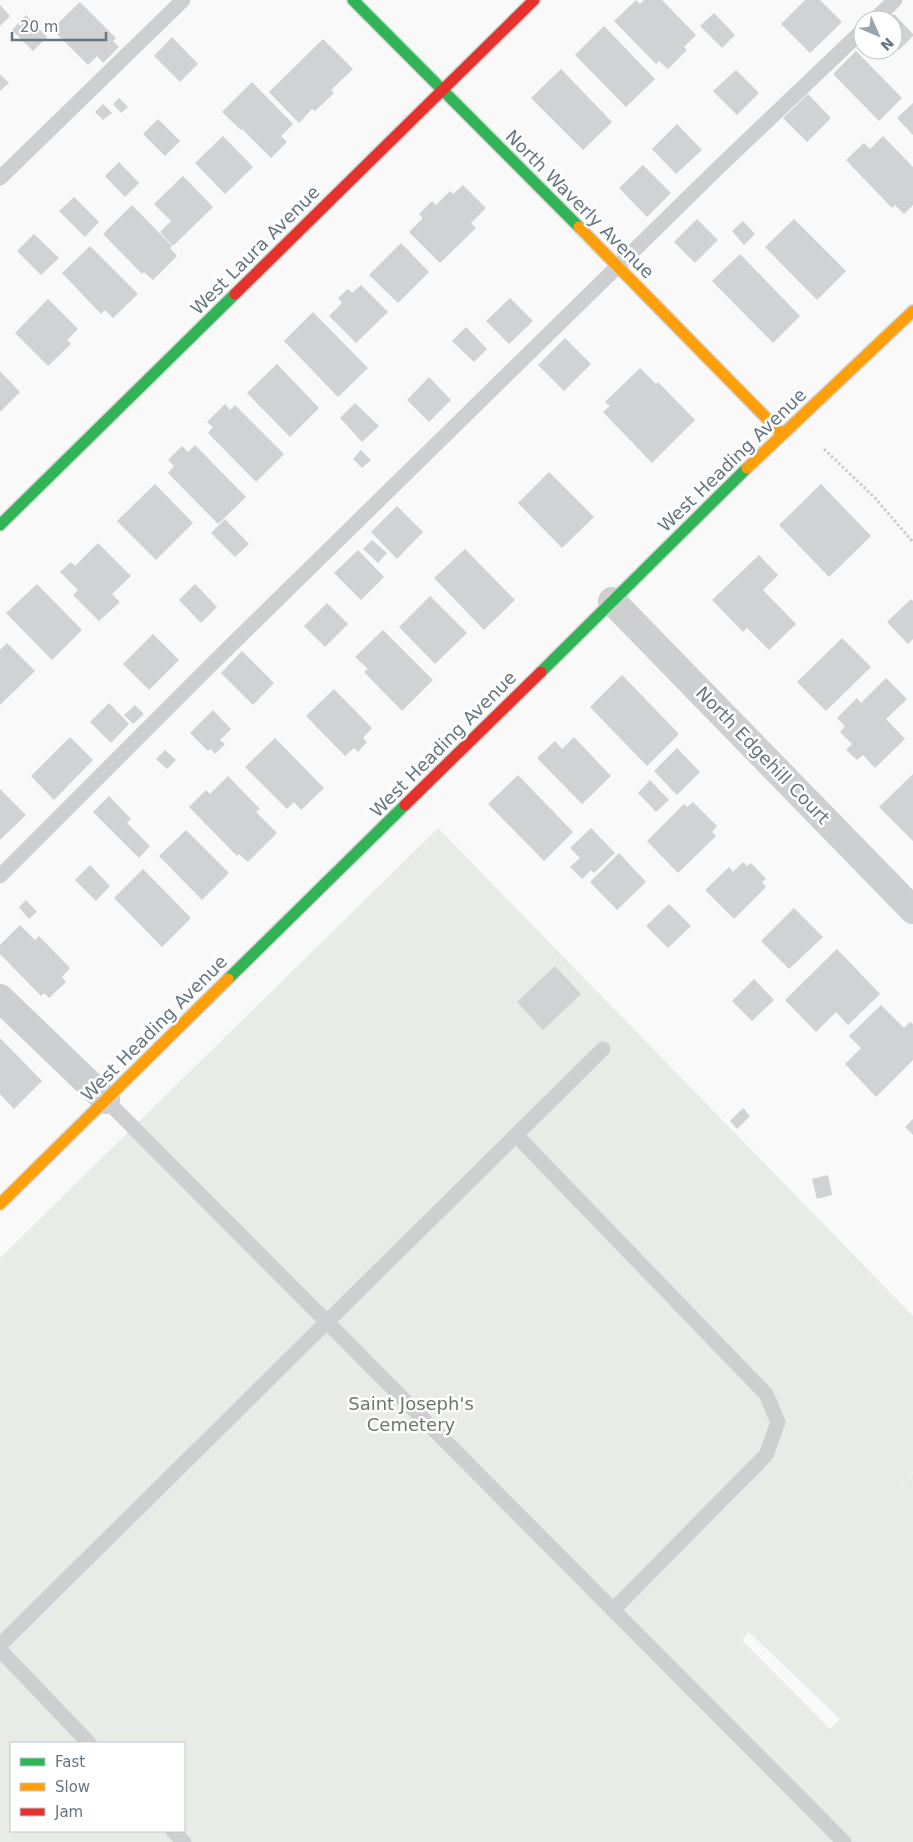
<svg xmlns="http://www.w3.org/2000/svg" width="913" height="1842" font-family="'DejaVu Sans',sans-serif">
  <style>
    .green { fill: #e8ebe6; fill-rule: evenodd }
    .building { fill: #d0d2d3 }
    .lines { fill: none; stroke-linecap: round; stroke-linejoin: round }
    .fast-casing { stroke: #d5d6d7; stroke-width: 14 }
    .slow-casing { stroke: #d5d6d7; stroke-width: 14 }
    .jam-casing { stroke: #d5d6d7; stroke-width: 14 }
    .path { stroke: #cbcccd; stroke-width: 3; stroke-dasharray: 2.5 2.5; stroke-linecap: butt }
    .lane { stroke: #cecfd0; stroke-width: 15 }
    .street { stroke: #cecfd0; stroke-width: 28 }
    .fast { stroke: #30b455; stroke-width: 11 }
    .slow { stroke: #ff9f0a; stroke-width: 11 }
    .jam { stroke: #e5322d; stroke-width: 11 }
    .labels { text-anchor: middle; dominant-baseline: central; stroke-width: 5; stroke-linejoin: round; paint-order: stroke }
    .street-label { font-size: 18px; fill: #657683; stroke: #fff }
    .park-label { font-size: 18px; fill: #687a64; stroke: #fff }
  </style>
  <rect width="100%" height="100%" fill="#f9f9f9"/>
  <path class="green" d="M438,828L913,1316V1472L876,1509L913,1473V1842H0V1258ZM749,1632L840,1719L830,1729L742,1640ZM11,1743H184V1831H11Z"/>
  <g class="building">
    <polygon points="636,0 640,4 644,0 662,0 696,35 684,47 687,50 668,69 659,61 656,64 614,21"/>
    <polygon points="805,0 820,0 842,22 810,53 781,24"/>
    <polygon points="80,2 116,38 113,41 119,47 103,63 97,56 88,65 52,29"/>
    <polygon points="0,5 10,16 0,26"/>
    <polygon points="714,13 735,35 722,48 700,26"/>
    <polygon points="894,14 913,34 913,36 899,50 893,43 893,20 887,20"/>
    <polygon points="26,15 47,37 33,51 12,30"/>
    <polygon points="604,26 655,79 626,107 575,55"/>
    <polygon points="172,37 198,64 180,82 154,56"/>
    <polygon points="323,39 353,69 331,90 334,93 315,111 312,109 299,123 269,92"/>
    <polygon points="856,51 902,98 879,121 833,74"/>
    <polygon points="561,69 612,122 583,150 531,98"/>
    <polygon points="736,70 759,93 737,115 713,91"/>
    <polygon points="0,74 9,83 0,91"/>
    <polygon points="252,82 293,124 281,136 287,142 271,158 242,129 241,130 222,112"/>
    <polygon points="808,94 831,118 807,142 783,118"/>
    <polygon points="119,98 128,107 121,113 113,104"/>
    <polygon points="913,103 913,135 897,118"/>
    <polygon points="103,104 112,113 103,120 95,112"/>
    <polygon points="158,119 180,141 165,156 143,134"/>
    <polygon points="677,124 702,150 676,174 652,149"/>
    <polygon points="223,136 253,167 225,194 195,163"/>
    <polygon points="883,136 913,167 913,205 904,214 895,205 892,208 846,160 864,143 870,149"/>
    <polygon points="119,162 139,183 125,197 105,176"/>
    <polygon points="643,165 671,193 647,217 619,188"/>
    <polygon points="183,176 213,207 173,246 160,232 171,221 154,204"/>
    <polygon points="463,185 486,208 471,223 476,228 440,263 409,232 423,218 419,214 432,201 436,205 450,191 453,194"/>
    <polygon points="74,197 99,222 85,237 59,211"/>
    <polygon points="132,205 172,246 170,248 177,256 153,280 144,272 142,274 103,234"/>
    <polygon points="697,219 718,240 695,263 674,242"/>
    <polygon points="794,219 846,271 817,300 765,247"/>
    <polygon points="743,221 755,234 744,245 732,231"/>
    <polygon points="34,234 59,258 41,275 17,251"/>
    <polygon points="401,243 429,272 398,303 369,275"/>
    <polygon points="90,246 138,294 113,318 105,310 101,314 62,273"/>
    <polygon points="740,254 800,316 773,343 712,281"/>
    <polygon points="361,285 388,312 356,343 329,316 342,303 338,298 348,289 352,293"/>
    <polygon points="510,298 533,321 509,344 486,321"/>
    <polygon points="48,299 78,329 67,340 71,344 48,366 15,333"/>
    <polygon points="313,312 368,368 338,397 284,341"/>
    <polygon points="466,327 487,349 474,362 452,341"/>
    <polygon points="565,338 591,364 564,391 538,365"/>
    <polygon points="277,364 319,408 290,437 247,393"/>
    <polygon points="640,368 656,384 658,382 695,420 652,463 603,412 610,406 605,402"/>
    <polygon points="0,371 20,392 0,412"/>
    <polygon points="429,377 451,400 429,422 407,400"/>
    <polygon points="355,403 379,426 362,442 340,418"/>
    <polygon points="225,404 230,410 235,405 284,454 256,482 208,433 213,427 207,422"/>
    <polygon points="195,445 246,497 218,524 168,473 174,466 168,460 182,446 188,452"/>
    <polygon points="361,450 371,460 362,468 353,459"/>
    <polygon points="549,472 594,517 562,548 518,503"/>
    <polygon points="155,484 193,523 156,560 117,521"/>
    <polygon points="821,484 871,536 829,577 779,525"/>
    <polygon points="397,506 423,532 397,559 371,532"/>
    <polygon points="225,519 249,544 235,557 211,533"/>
    <polygon points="372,540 387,553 378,563 363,549"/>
    <polygon points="98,543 131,576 112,594 120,602 99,621 73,595 78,590 60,572 71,562 75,566"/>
    <polygon points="465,549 515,600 484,630 434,578"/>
    <polygon points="358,550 384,577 361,600 334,573"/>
    <polygon points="759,555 778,575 763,590 796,624 769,650 747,628 743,632 712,600"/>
    <polygon points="37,584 82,630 52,660 6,613"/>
    <polygon points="195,584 217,607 201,623 179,600"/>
    <polygon points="430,596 467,633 435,664 399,627"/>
    <polygon points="911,599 913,601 913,639 908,644 887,622"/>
    <polygon points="327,603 348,624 325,647 304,626"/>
    <polygon points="383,630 433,680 402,711 364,672 368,669 355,657"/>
    <polygon points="153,634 179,660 149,690 123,664"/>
    <polygon points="842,638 871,667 826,711 797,682"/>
    <polygon points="7,643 35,671 0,705 0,650"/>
    <polygon points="242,651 274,683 253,705 221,673"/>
    <polygon points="622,675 679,734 647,766 590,707"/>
    <polygon points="886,678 907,699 886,719 905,739 875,768 863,755 857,760 846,750 852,744 840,732 845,726 837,718 857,698 861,703"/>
    <polygon points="334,689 372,728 363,738 367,742 358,752 354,748 345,756 306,716"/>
    <polygon points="109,703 129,724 111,743 90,722"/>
    <polygon points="135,705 144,714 133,724 124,715"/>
    <polygon points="213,710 231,729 220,740 225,744 215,754 211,749 208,751 190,733"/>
    <polygon points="70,737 93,760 54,800 31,776"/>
    <polygon points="574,737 611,776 582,804 537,758 555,741 562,749"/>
    <polygon points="275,738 324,788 301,810 294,802 287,809 245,767"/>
    <polygon points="677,748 700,772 677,795 654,771"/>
    <polygon points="165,750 176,760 167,769 156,759"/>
    <polygon points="913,774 913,841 879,807"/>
    <polygon points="518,775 573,832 544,861 488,804"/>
    <polygon points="228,776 260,809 256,812 277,833 248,862 239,854 237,856 189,807 206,790 210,794"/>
    <polygon points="650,780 669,800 656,812 638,793"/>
    <polygon points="0,789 26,815 0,840"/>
    <polygon points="109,796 131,819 127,823 150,846 139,858 93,812"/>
    <polygon points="693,802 717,826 712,832 716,836 678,873 647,841 684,804 687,807"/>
    <polygon points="591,828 615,853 594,873 591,870 582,879 570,867 580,858 570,848"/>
    <polygon points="186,830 229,873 202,900 159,856"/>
    <polygon points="619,853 646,882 617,910 590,882"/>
    <polygon points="743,862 747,866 751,863 766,879 762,882 766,887 734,919 705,890 729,867 733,872"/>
    <polygon points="90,865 110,886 96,901 75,880"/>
    <polygon points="143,869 191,918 162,947 114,898"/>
    <polygon points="26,900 37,912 29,919 19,907"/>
    <polygon points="669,904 691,926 668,948 646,926"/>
    <polygon points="794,908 823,937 789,969 761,941"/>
    <polygon points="20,925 35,940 39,936 70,968 62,977 66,982 49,998 44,993 41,996 0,954 0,945"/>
    <polygon points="837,949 880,994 848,1025 836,1012 816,1032 785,1000"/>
    <polygon points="555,966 581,994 543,1030 517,1002"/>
    <polygon points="754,979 774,1000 752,1021 732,1001"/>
    <polygon points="881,1005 904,1028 910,1022 913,1024 913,1060 876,1097 845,1064 861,1048 849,1036"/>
    <polygon points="0,1038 42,1081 14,1109 0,1094"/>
    <polygon points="743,1108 750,1116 737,1129 730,1121"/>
    <polygon points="913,1119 913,1135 905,1127"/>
    <polygon points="828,1175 832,1195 817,1199 812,1179"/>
  </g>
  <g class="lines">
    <g class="fast-casing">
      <g id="fast">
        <polyline points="353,0 579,227"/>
        <polyline points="0,525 235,294"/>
        <polyline points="541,672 747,468"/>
        <polyline points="228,979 405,805"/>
      </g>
    </g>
    <g class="slow-casing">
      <g id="slow">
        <polyline points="579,227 782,434"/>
        <polyline points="747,468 913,311"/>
        <polyline points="0,1204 228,979"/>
      </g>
    </g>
    <g class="jam-casing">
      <g id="jam">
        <polyline points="235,294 534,0"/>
        <polyline points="405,805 541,672"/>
      </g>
    </g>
    <polyline class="path" points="824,449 874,497 913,542"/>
    <g class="lane">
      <polyline points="874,20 895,0"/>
      <polyline points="0,178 183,0"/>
      <polyline points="0,876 216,660 718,168 863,30"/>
      <polyline points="106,1100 844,1842"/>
      <polyline points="516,1135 766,1394 778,1422 766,1455 613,1610"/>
      <polyline points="0,1645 603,1049"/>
      <polyline points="0,1650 89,1743"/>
      <polyline points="173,1831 184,1842"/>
    </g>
    <g class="street">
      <polyline points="612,601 913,910"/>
      <polyline points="0,998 106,1100"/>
    </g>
    <use href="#fast" class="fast"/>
    <use href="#slow" class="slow"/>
    <use href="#jam" class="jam"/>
  </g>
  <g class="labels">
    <g class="street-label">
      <text transform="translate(580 204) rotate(45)">North Waverly Avenue</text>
      <text transform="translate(255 250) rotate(-45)">West Laura Avenue</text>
      <text transform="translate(732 460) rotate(-44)">West Heading Avenue</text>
      <text transform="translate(443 744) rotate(-45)">West Heading Avenue</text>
      <text transform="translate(763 755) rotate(46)">North Edgehill Court</text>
      <text transform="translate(154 1028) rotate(-45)">West Heading Avenue</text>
    </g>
    <g class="park-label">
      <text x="411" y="1403">Saint Joseph's<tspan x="411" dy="21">Cemetery</tspan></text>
    </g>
  </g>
  <rect x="10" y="1742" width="175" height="90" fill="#ffffff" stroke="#c1c8cd"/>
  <rect x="20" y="1758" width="25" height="8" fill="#30b455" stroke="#c1c8cd"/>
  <text x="55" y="1767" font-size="15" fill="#657683">Fast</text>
  <rect x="20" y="1783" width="25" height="8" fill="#ff9f0a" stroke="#c1c8cd"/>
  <text x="55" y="1792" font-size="15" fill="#657683">Slow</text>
  <rect x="20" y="1808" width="25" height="8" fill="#e5322d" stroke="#c1c8cd"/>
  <text x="55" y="1817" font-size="15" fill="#657683">Jam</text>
  <g transform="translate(878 35) rotate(135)"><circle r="24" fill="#ffffff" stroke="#c1c8cd"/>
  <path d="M0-4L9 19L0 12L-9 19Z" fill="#99a4ac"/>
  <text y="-8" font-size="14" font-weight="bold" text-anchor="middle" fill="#657683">N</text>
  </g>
  <path d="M12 32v8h94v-8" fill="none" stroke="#657683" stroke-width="2.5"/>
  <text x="20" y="32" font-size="15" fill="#657683" stroke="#ffffff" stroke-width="4" paint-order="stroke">20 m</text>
</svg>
